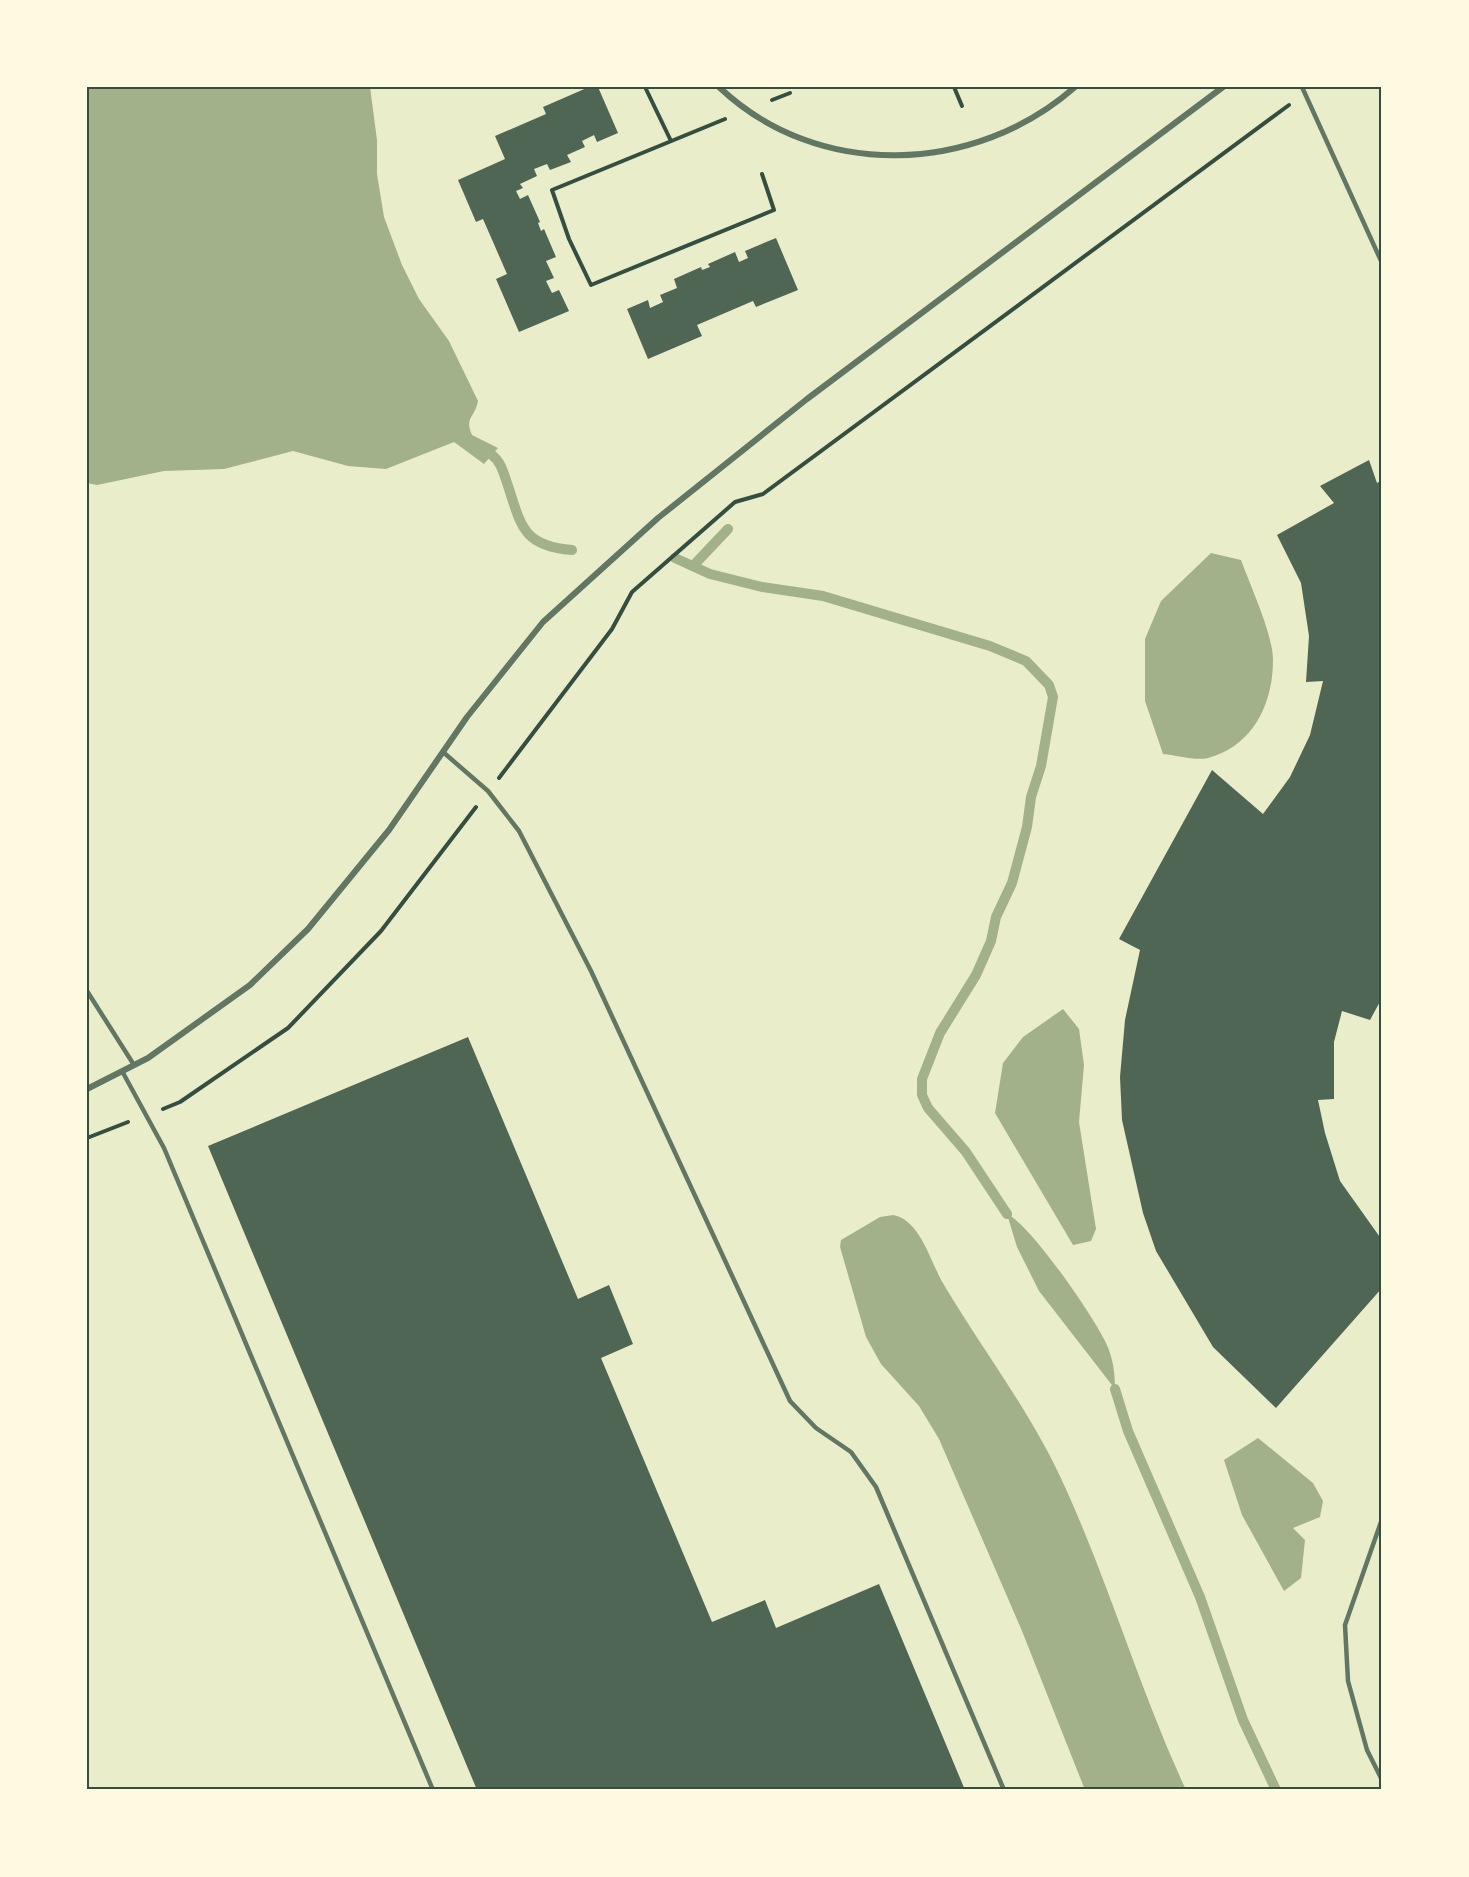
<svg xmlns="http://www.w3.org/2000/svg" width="1469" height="1877" font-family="'Roboto Serif',serif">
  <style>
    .water { fill: #a3b18a }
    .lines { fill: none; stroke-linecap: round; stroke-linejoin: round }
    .stream { stroke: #a3b18a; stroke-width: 10 }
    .building { fill: #4f6655 }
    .path { stroke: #344e41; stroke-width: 4 }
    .service { stroke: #617663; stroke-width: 4.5 }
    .minor { stroke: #617663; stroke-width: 6 }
    .neatline { fill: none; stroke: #344e41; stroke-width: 2 }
  </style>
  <rect width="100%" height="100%" fill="#e9edc9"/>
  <g class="water">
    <path d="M87,87H370L377,140V174L384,217L402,265L419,299L449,341L478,401C475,418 464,417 472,435L498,448L484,464L454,442L386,469L348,466L293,451L224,469L164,471L97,485L87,483Z"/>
    <path d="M1211,553L1241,560C1250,585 1273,634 1273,660C1273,704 1253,746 1208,758C1195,761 1176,755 1163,754L1145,701V639L1161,601Z"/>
    <polygon points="1063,1009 1079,1029 1084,1065 1079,1122 1096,1229 1091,1241 1073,1245 995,1113 1003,1063 1023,1037"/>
    <path d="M1007,1214C1031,1225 1094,1317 1106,1343C1113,1358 1115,1372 1115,1389L1039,1291L1017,1247Z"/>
    <path d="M893,1215C921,1220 930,1262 944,1285C984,1352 1033,1415 1065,1487C1110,1586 1140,1691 1186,1790H1085L1022,1631L939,1439L919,1406L881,1364L866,1337L840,1247L841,1240L880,1217Z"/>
    <polygon points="1258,1438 1313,1483 1323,1501 1320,1517 1293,1528 1305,1540 1301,1578 1284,1591 1242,1515 1224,1460"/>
  </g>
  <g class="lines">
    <g class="stream">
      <path d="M492,455C500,461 503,471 506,480C521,523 520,546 572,550"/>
      <polyline points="675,558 710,574 762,587 823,596 990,646 1026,661 1049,685 1053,697 1041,766 1031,797 1027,827 1012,883 996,917 991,941 976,975 940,1033 922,1079 922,1095 928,1108 966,1152 1007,1214"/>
      <polyline points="693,566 728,529"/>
      <polyline points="1115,1389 1128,1431 1200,1597 1243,1720 1276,1790"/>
    </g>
  </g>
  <g class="building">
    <polygon points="589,87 598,87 618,133 597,142 594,135 582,141 585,147 567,155 571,162 550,170 547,164 534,169 537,176 520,184 523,188 516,191 520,199 528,195 540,222 538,223 541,231 544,229 556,257 546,261 554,278 546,281 552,293 559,290 569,311 519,332 496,279 507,274 483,219 476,222 458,180 505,159 495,136 546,114 543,107"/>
    <polygon points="776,238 798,290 756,307 753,301 697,325 702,336 648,359 627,309 648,300 650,308 663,302 660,295 677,288 674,279 701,267 702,270 710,267 708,264 735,252 739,262 748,258 745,251"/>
    <polygon points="1369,460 1377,483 1382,480 1382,998 1370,1020 1342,1011 1334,1042 1334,1099 1318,1100 1325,1133 1340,1181 1382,1240 1382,1288 1276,1408 1213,1347 1156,1251 1143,1213 1122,1120 1120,1077 1125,1020 1140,950 1119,939 1212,770 1263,814 1290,777 1310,735 1323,681 1306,682 1309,636 1301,583 1277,535 1334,503 1320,486"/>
    <polygon points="468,1037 578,1299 609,1285 633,1344 601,1358 712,1622 765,1600 776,1628 879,1584 965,1790 477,1790 208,1146"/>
  </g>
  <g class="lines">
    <g class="path">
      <polyline points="645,87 671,141"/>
      <polyline points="954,87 962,106"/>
      <polyline points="772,100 790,93"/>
      <polyline points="725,119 552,190 569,239 591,285 774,210 762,174"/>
      <polyline points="499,778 612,629 632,592 735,502 763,494 1289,105"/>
      <polyline points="163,1109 180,1102 288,1028 381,931 476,807"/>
      <polyline points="87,1138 128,1122"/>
    </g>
    <g class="service">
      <polyline points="1302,87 1382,263"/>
      <polyline points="443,752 488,791 519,831 591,971 790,1401 816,1428 851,1452 876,1487 1004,1790"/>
      <polyline points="87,991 134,1065"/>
      <polyline points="1382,1064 1382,1068"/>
      <polyline points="122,1071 164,1148 433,1790"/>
      <polyline points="1382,1519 1345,1625 1348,1681 1367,1750 1382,1780"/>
    </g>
    <g class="minor">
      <path d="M719,87C818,181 975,175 1075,87"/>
      <polyline points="87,1089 148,1058 250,985 308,929 389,830 467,717 543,622 658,518 807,399 1223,87"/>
    </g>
  </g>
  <rect width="1469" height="1877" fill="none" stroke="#fefae0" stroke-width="177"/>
  <rect x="88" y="88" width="1292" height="1700" class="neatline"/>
</svg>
